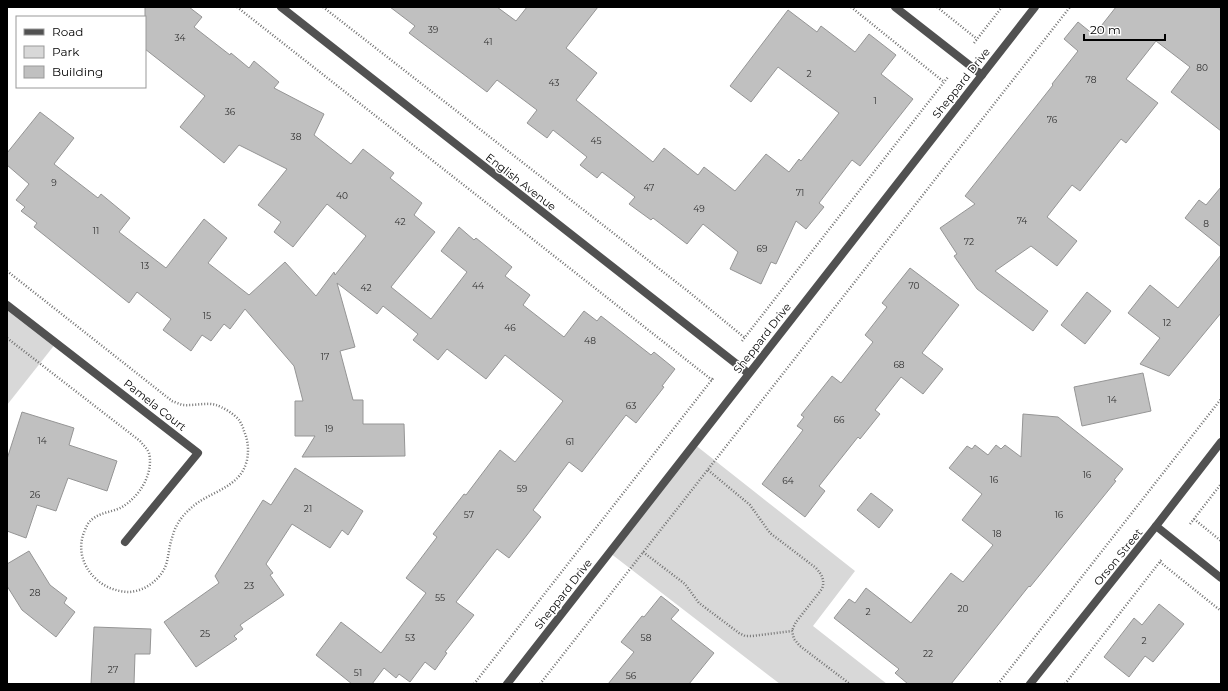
<svg xmlns="http://www.w3.org/2000/svg" width="1228" height="691" font-family="Montserrat,sans-serif">
  <style>
    .green { fill: #d8d8d8 }
    .building { fill: #c0c0c0; stroke: #959595 }
    .lines { fill: none; stroke-linecap: round; stroke-linejoin: round }
    .path { stroke: #737373; stroke-width: 2.5; stroke-dasharray: 1 2; stroke-linecap: butt }
    .street { stroke: #515151; stroke-width: 8 }
    .labels { text-anchor: middle; dominant-baseline: central; stroke-width: 3; stroke-linejoin: round; paint-order: stroke }
    .number-label { font-size: 9px; fill: #303030 }
    .street-label { font-size: 11px; fill: #000; stroke: #fff }
  </style>
  <rect width="100%" height="100%" fill="#fff"/>
  <g class="green">
    <polygon points="7,305 56,343 7,405"/>
    <polygon points="694,444 855,571 813,626 887,684 780,684 610,553"/>
  </g>
  <g class="building">
    <polygon points="145,7 189,7 202,17 194,27 230,55 231,53 249,68 254,61 279,82 274,88 324,114 314,135 351,164 363,149 394,173 390,178 422,203 414,215 435,232 391,287 431,319 467,272 441,251 459,227 474,240 476,238 512,267 505,276 530,295 523,305 564,337 584,311 597,321 601,316 651,355 654,352 675,369 662,386 664,387 636,423 626,415 582,472 569,462 533,510 541,517 509,558 497,549 456,602 474,615 445,652 447,653 435,670 425,662 410,682 399,674 396,678 384,668 372,684 352,684 316,655 341,622 381,653 426,593 406,578 437,537 433,534 464,494 466,495 500,450 515,462 563,401 505,355 486,379 447,349 438,360 413,340 418,334 383,306 377,314 337,283 355,347 340,351 353,400 363,400 363,424 404,424 405,456 302,457 315,436 295,436 295,401 303,401 294,366 245,309 230,329 224,324 211,341 202,335 191,351 163,330 171,319 137,292 129,303 34,227 37,223 21,211 25,207 16,200 29,184 7,165 7,153 40,112 74,138 54,164 98,198 101,194 130,218 119,232 166,268 204,219 227,238 208,263 249,295 285,262 316,296 334,272 335,275 366,236 327,204 293,247 274,232 281,222 258,205 287,169 239,145 224,163 180,127 205,96 145,49"/>
    <polygon points="390,7 497,7 516,21 527,7 598,7 566,48 597,73 576,100 653,162 664,148 698,175 704,167 735,191 766,154 789,172 799,159 801,161 839,113 778,67 751,102 730,86 788,10 817,32 821,26 855,52 869,34 896,55 881,74 913,99 860,166 852,160 819,203 824,207 806,229 796,221 776,264 771,262 761,284 730,269 738,252 703,224 687,244 653,218 651,220 629,204 635,197 602,172 597,178 580,165 587,157 553,130 547,138 527,123 537,110 497,80 487,92 409,33 415,26"/>
    <polygon points="1116,7 1221,7 1221,131 1171,92 1190,67 1156,41 1126,79 1158,103 1126,143 1121,139 1080,191 1072,185 1047,217 1077,241 1057,266 1031,246 995,271 1048,311 1033,331 977,289 954,256 957,254 940,228 975,204 965,196 1053,85 1052,84 1078,51 1064,39 1078,22 1094,35"/>
    <polygon points="1221,187 1221,247 1185,218 1199,200 1206,205"/>
    <polygon points="1221,255 1221,313 1169,376 1140,364 1160,338 1128,313 1150,285 1178,308"/>
    <polygon points="910,268 959,305 922,353 943,369 923,394 901,377 875,410 880,414 860,439 858,437 819,486 825,491 805,517 762,484 803,430 797,426 804,417 801,415 832,376 841,383 873,342 865,335 887,307 882,303"/>
    <polygon points="1087,292 1111,311 1085,344 1061,325"/>
    <polygon points="1143,373 1151,411 1082,426 1074,387"/>
    <polygon points="22,412 74,428 69,445 117,461 107,491 68,478 56,511 37,505 26,538 7,531 7,459"/>
    <polygon points="1023,414 1058,417 1123,469 1114,480 1116,481 1030,587 1029,586 951,684 908,684 895,673 899,669 834,618 849,599 855,603 866,588 911,623 951,573 963,582 993,545 962,520 982,494 949,468 967,446 972,449 975,445 988,455 996,445 1001,449 1005,445 1021,457"/>
    <polygon points="295,468 363,511 348,535 342,530 330,548 292,524 266,564 273,573 270,575 284,595 240,625 243,629 234,636 237,639 196,667 164,622 219,583 215,576 263,500 271,505"/>
    <polygon points="871,493 893,510 879,528 857,510"/>
    <polygon points="29,551 50,585 67,598 64,603 75,612 56,637 22,610 7,586 7,564"/>
    <polygon points="661,596 679,610 671,619 714,653 689,684 608,684 634,652 621,642 642,616 644,617"/>
    <polygon points="1159,604 1184,624 1153,662 1145,656 1129,677 1104,657 1134,618 1142,625"/>
    <polygon points="94,627 151,629 150,654 135,654 134,684 91,684"/>
  </g>
  <g class="lines">
    <g class="path">
      <polyline points="237,7 712,380"/>
      <polyline points="323,7 689,292 745,338"/>
      <polyline points="851,7 944,82"/>
      <polyline points="937,7 977,39"/>
      <polyline points="974,43 1002,7"/>
      <path d="M7,271L172,401C175,402 179,404 183,405C194,406 206,402 216,405C223,407 234,414 239,420C241,423 243,427 244,431C248,440 249,450 247,460C240,490 207,491 189,510C182,516 175,526 173,535C169,545 169,555 166,565C160,580 145,591 129,592C118,592 104,587 96,579C82,566 77,547 85,530C87,525 89,521 94,518C102,512 113,512 122,507C139,497 154,474 149,453C147,448 143,445 140,441L7,338"/>
      <polyline points="742,341 948,77"/>
      <path d="M708,470L750,505L770,533L816,568C822,575 825,580 822,589L796,622L794,626L792,631"/>
      <polyline points="1194,519 1221,541"/>
      <polyline points="1190,524 1221,484"/>
      <polyline points="643,552 685,584 699,603 739,633 745,636 752,636 792,631 794,639 800,646 850,684"/>
      <polyline points="1160,562 1221,611"/>
      <polyline points="474,684 714,377"/>
      <polyline points="540,684 1070,7"/>
      <polyline points="998,684 1221,399"/>
      <polyline points="1065,684 1162,559"/>
    </g>
    <g class="street">
      <polyline points="281,7 748,373"/>
      <polyline points="895,7 982,75"/>
      <polyline points="7,305 198,453 125,542"/>
      <polyline points="1156,526 1221,578"/>
      <polyline points="507,684 1035,7"/>
      <polyline points="1030,684 1156,526 1221,442"/>
    </g>
  </g>
  <g class="labels">
    <g class="number-label">
      <text x="433" y="29">39</text>
      <text x="180" y="37">34</text>
      <text x="488" y="41">41</text>
      <text x="1202" y="67">80</text>
      <text x="809" y="73">2</text>
      <text x="1091" y="79">78</text>
      <text x="554" y="82">43</text>
      <text x="875" y="100">1</text>
      <text x="230" y="111">36</text>
      <text x="1052" y="119">76</text>
      <text x="296" y="136">38</text>
      <text x="596" y="140">45</text>
      <text x="54" y="182">9</text>
      <text x="649" y="187">47</text>
      <text x="800" y="192">71</text>
      <text x="342" y="195">40</text>
      <text x="699" y="208">49</text>
      <text x="1022" y="220">74</text>
      <text x="400" y="221">42</text>
      <text x="1206" y="223">8</text>
      <text x="96" y="230">11</text>
      <text x="969" y="241">72</text>
      <text x="762" y="248">69</text>
      <text x="145" y="265">13</text>
      <text x="478" y="285">44</text>
      <text x="914" y="285">70</text>
      <text x="366" y="287">42</text>
      <text x="207" y="315">15</text>
      <text x="1167" y="322">12</text>
      <text x="510" y="327">46</text>
      <text x="590" y="340">48</text>
      <text x="325" y="356">17</text>
      <text x="899" y="364">68</text>
      <text x="1112" y="399">14</text>
      <text x="631" y="405">63</text>
      <text x="839" y="419">66</text>
      <text x="329" y="428">19</text>
      <text x="42" y="440">14</text>
      <text x="570" y="441">61</text>
      <text x="1087" y="474">16</text>
      <text x="994" y="479">16</text>
      <text x="788" y="480">64</text>
      <text x="522" y="488">59</text>
      <text x="35" y="494">26</text>
      <text x="308" y="508">21</text>
      <text x="469" y="514">57</text>
      <text x="1059" y="514">16</text>
      <text x="997" y="533">18</text>
      <text x="249" y="585">23</text>
      <text x="35" y="592">28</text>
      <text x="440" y="597">55</text>
      <text x="963" y="608">20</text>
      <text x="868" y="611">2</text>
      <text x="205" y="633">25</text>
      <text x="410" y="637">53</text>
      <text x="646" y="637">58</text>
      <text x="1144" y="640">2</text>
      <text x="928" y="653">22</text>
      <text x="113" y="669">27</text>
      <text x="358" y="672">51</text>
      <text x="631" y="675">56</text>
    </g>
    <g class="street-label">
      <text transform="translate(961 83) rotate(-52)">Sheppard Drive</text>
      <text transform="translate(521 182) rotate(38)">English Avenue</text>
      <text transform="translate(762 338) rotate(-52)">Sheppard Drive</text>
      <text transform="translate(155 405) rotate(38)">Pamela Court</text>
      <text transform="translate(1118 557) rotate(-51)">Orson Street</text>
      <text transform="translate(563 594) rotate(-52)">Sheppard Drive</text>
    </g>
  </g>
  <rect width="1228" height="691" fill="none" stroke="#000000" stroke-width="16"/>
  <rect x="16" y="16" width="130" height="72" fill="#ffffff" stroke="#999999"/>
  <rect x="24" y="29" width="20" height="6" fill="#515151" stroke="#999999"/>
  <text x="52" y="36" font-size="12" fill="#000000">Road</text>
  <rect x="24" y="46" width="20" height="12" fill="#d8d8d8" stroke="#999999"/>
  <text x="52" y="56" font-size="12" fill="#000000">Park</text>
  <rect x="24" y="66" width="20" height="12" fill="#c0c0c0" stroke="#999999"/>
  <text x="52" y="76" font-size="12" fill="#000000">Building</text>
  <path d="M1084 34v6h81v-6" fill="none" stroke="#000000" stroke-width="2"/>
  <text x="1090" y="34" font-size="12" fill="#000000" stroke="#ffffff" stroke-width="3" paint-order="stroke">20 m</text>
</svg>
